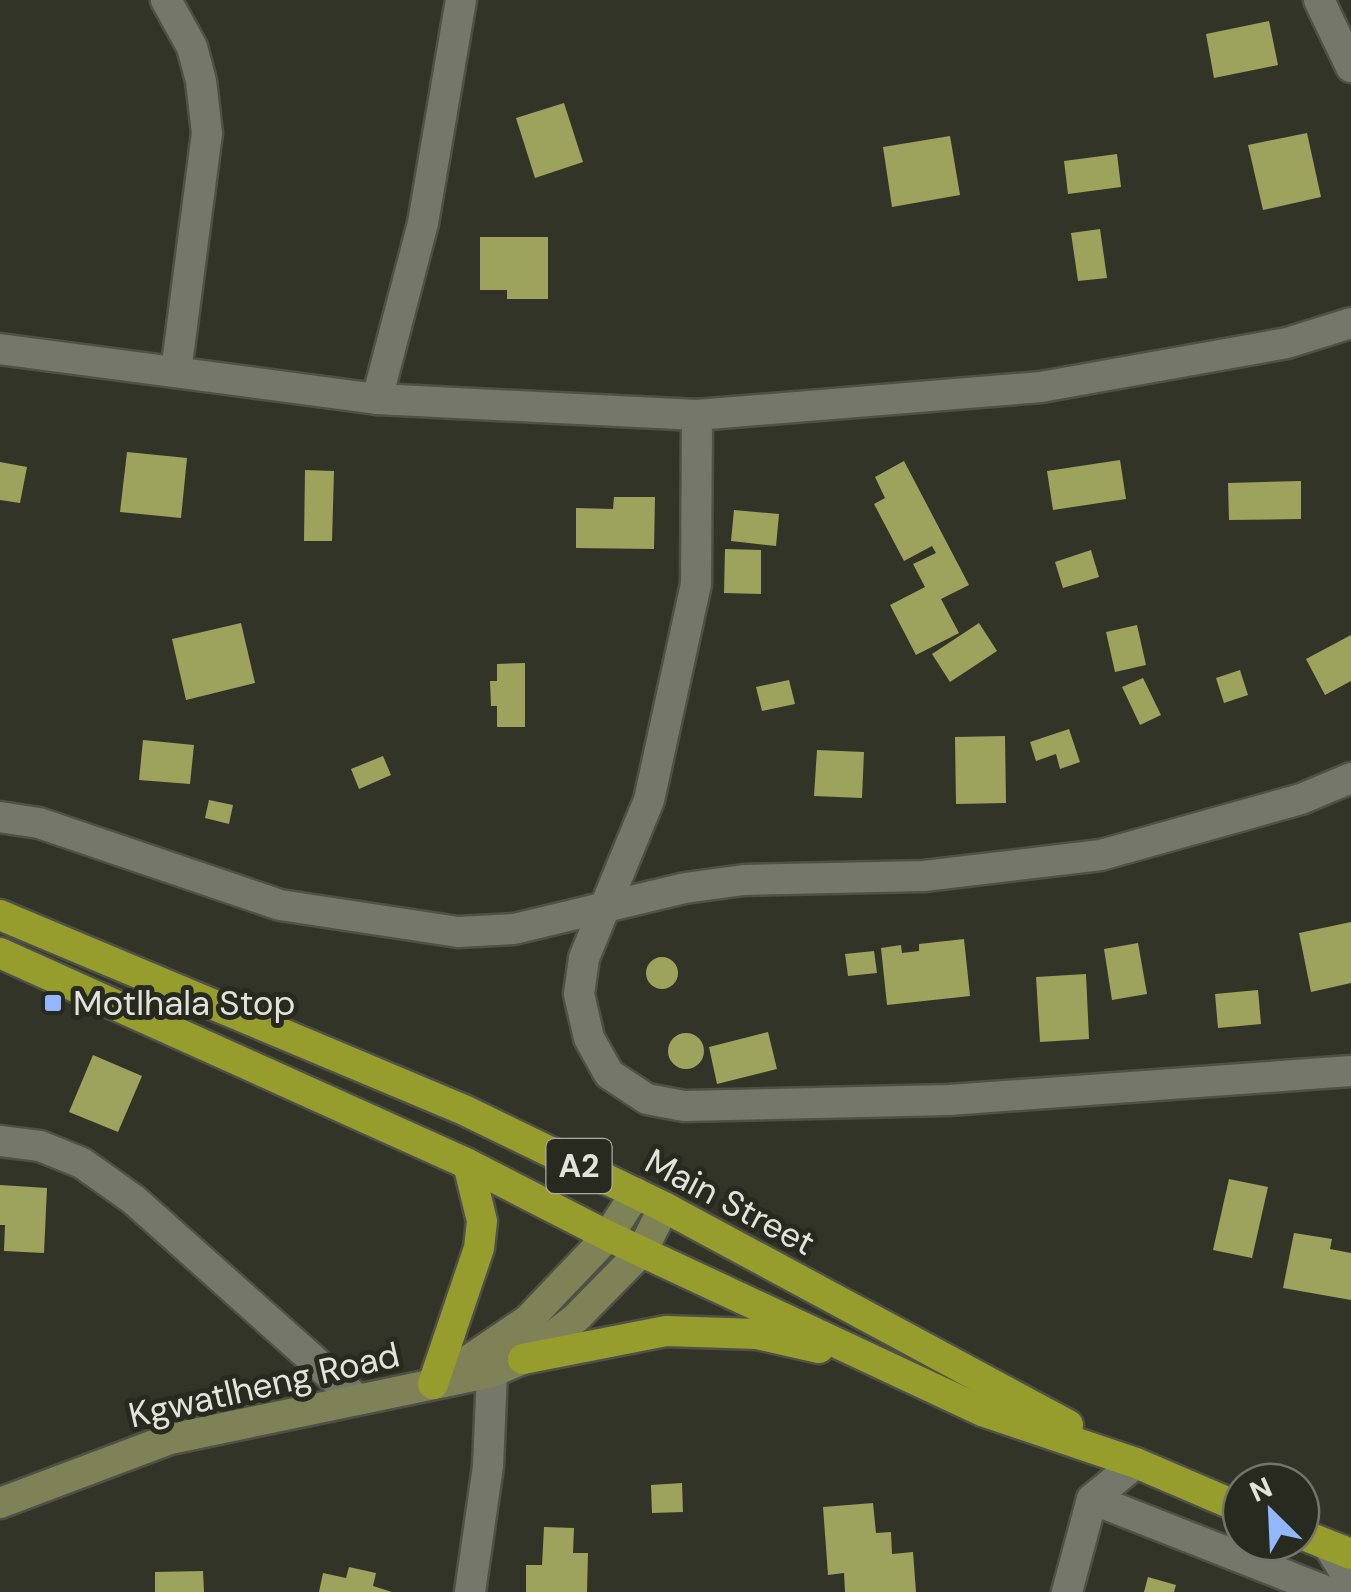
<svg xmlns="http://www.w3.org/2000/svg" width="1351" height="1592" font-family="'DM Sans',sans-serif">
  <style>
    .building { fill: #9da35c }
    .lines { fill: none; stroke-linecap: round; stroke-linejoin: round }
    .street-casing { stroke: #4f5046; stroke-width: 35 }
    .secondary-casing { stroke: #4f5046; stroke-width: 35 }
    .highway-casing { stroke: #4f5046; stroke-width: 35 }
    .street { stroke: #75776a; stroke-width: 30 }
    .secondary { stroke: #7f8257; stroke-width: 30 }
    .highway { stroke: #979d2c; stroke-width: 30 }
    .poi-dot { fill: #92b7fd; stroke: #292a1f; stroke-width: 4 }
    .labels { text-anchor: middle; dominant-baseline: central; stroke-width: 10; stroke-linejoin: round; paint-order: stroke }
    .shield { fill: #292a1f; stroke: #aaaca3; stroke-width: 2.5 }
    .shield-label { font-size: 32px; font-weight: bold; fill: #e2e3db }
    .poi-label { font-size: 35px; fill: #e2e3db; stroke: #292a1f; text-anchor: start }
    .street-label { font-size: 35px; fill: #e2e3db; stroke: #292a1f }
  </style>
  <rect width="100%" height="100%" fill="#333428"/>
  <g class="building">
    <polygon points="1269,21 1278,65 1214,78 1206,34"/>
    <polygon points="564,103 583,162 535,178 516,118"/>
    <polygon points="1307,133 1321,197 1263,210 1248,145"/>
    <polygon points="950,136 960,195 892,207 883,147"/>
    <polygon points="1117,154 1121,187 1068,194 1064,161"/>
    <polygon points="1100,229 1107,278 1078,281 1071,233"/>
    <polygon points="480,237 548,237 548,299 507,299 507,290 480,290"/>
    <polygon points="127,452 187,458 181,518 120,512"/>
    <polygon points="1120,460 1126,499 1053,510 1047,471"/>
    <polygon points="904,461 969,585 941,599 959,633 916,655 890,605 925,587 913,564 936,553 932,546 904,561 874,504 885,498 875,477"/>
    <polygon points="0,462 27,467 20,503 0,500"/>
    <polygon points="305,470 334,471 332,541 304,541"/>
    <polygon points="1301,481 1301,519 1229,520 1228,483"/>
    <polygon points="614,497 655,497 654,549 576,548 576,508 613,509"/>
    <polygon points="734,510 779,514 776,546 731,541"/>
    <polygon points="725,549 761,550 761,594 724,593"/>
    <polygon points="1091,550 1099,577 1063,588 1055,562"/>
    <polygon points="241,623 255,683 186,700 172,639"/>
    <polygon points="979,623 997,651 950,682 932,654"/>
    <polygon points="1137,625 1146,665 1115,672 1106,632"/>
    <polygon points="1351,635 1351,681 1325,695 1306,659"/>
    <polygon points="525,663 525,727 497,727 497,706 491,706 490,681 497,681 497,664"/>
    <polygon points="1240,670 1248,695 1224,703 1216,678"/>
    <polygon points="1143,678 1161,715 1140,725 1122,687"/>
    <polygon points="789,680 795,704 762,711 756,687"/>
    <polygon points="1069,729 1080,762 1060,769 1056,754 1036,761 1030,742"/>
    <polygon points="1005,736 1006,803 956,804 955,737"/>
    <polygon points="143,740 194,745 190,784 139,780"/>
    <polygon points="817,750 864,752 862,798 814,796"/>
    <polygon points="383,756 391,775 359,789 351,769"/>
    <polygon points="209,800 233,805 229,824 205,818"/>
    <polygon points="1351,922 1351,983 1311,992 1299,933"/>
    <polygon points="964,939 970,996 887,1005 881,948 901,945 902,953 919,951 919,944"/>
    <polygon points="1138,943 1147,994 1112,1000 1104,949"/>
    <polygon points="874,951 877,973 848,976 845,954"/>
    <circle cx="662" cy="973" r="16"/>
    <polygon points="1086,974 1089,1039 1040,1042 1036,977"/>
    <polygon points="1258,990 1261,1024 1218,1028 1215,994"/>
    <polygon points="768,1032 777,1069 717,1084 709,1047"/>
    <circle cx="686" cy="1051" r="18"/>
    <polygon points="93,1055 142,1076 118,1132 69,1112"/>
    <polygon points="1229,1179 1268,1187 1252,1258 1213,1250"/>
    <polygon points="0,1185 47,1188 44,1253 4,1251 5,1225 0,1225"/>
    <polygon points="1294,1233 1332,1239 1330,1249 1351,1253 1351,1300 1283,1288"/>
    <polygon points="682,1483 683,1512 652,1513 651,1485"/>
    <polygon points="873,1503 876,1533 891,1532 892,1554 913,1552 916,1592 845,1592 844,1573 828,1575 823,1507"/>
    <polygon points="544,1527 574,1528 573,1553 588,1553 587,1592 526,1592 526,1565 542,1565"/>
    <polygon points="349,1567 376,1573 373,1586 392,1592 319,1592 323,1573 346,1578"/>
    <polygon points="203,1571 204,1592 155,1592 155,1572"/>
    <polygon points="1148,1577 1176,1585 1174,1592 1144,1592"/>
  </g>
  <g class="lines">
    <g class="street-casing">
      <g id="street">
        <polyline points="166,0 192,47 201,81 207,133 176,372"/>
        <polyline points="1319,0 1351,67"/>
        <polyline points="0,349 377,399 697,415 1041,387 1287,343 1351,323"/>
        <polyline points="377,399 423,223 461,0"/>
        <polyline points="697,415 696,584 649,800 584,958 579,994 589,1038 609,1074 647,1099 684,1106 949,1100 1351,1071"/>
        <polyline points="0,817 39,823 280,905 458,932 514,929 685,888 744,880 924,876 1101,855 1301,799 1351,778"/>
        <polyline points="0,1141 40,1146 82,1163 134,1200 357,1399"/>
        <polyline points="1092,1499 1328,1592"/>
        <polyline points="1328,1545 1351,1582"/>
        <polyline points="470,1592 488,1466 492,1372"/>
        <polyline points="1067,1592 1092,1499 1136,1463"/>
      </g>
    </g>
    <g class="secondary-casing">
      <g id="secondary">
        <polyline points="444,1377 528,1320 608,1236 636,1193"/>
        <polyline points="0,1503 170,1439 492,1372 523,1359 576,1318 642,1251 664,1207"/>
      </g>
    </g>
    <g class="highway-casing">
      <g id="highway">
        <polyline points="0,915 464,1110 664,1207 1068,1425"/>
        <polyline points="0,953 468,1164 608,1236 982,1411 1136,1463 1241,1508"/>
        <polyline points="523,1359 666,1331 757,1334 819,1348"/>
        <polyline points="433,1384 479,1248 482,1221 468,1164"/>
        <polyline points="1301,1534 1351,1554"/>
      </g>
    </g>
    <use href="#street" class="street"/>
    <use href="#secondary" class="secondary"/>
    <use href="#highway" class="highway"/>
  </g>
  <rect class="poi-dot" x="43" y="993" width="20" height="20" rx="5"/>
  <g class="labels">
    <rect class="shield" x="546.5" y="1139" width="65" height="54" rx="8"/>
    <g class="shield-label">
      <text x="579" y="1166">A2</text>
    </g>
    <g class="poi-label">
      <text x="73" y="1003">Motlhala Stop</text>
    </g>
    <g class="street-label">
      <text transform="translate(730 1202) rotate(28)">Main Street</text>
      <text transform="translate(264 1385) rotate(-13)">Kgwatlheng Road</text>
    </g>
  </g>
  <g transform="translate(1271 1512) rotate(336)"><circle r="48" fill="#292a1f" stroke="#73746a" stroke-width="2.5"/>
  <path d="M0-8L18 38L0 25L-18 38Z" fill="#92b7fd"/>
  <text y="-15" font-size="28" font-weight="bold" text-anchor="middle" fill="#e2e3db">N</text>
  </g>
</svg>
